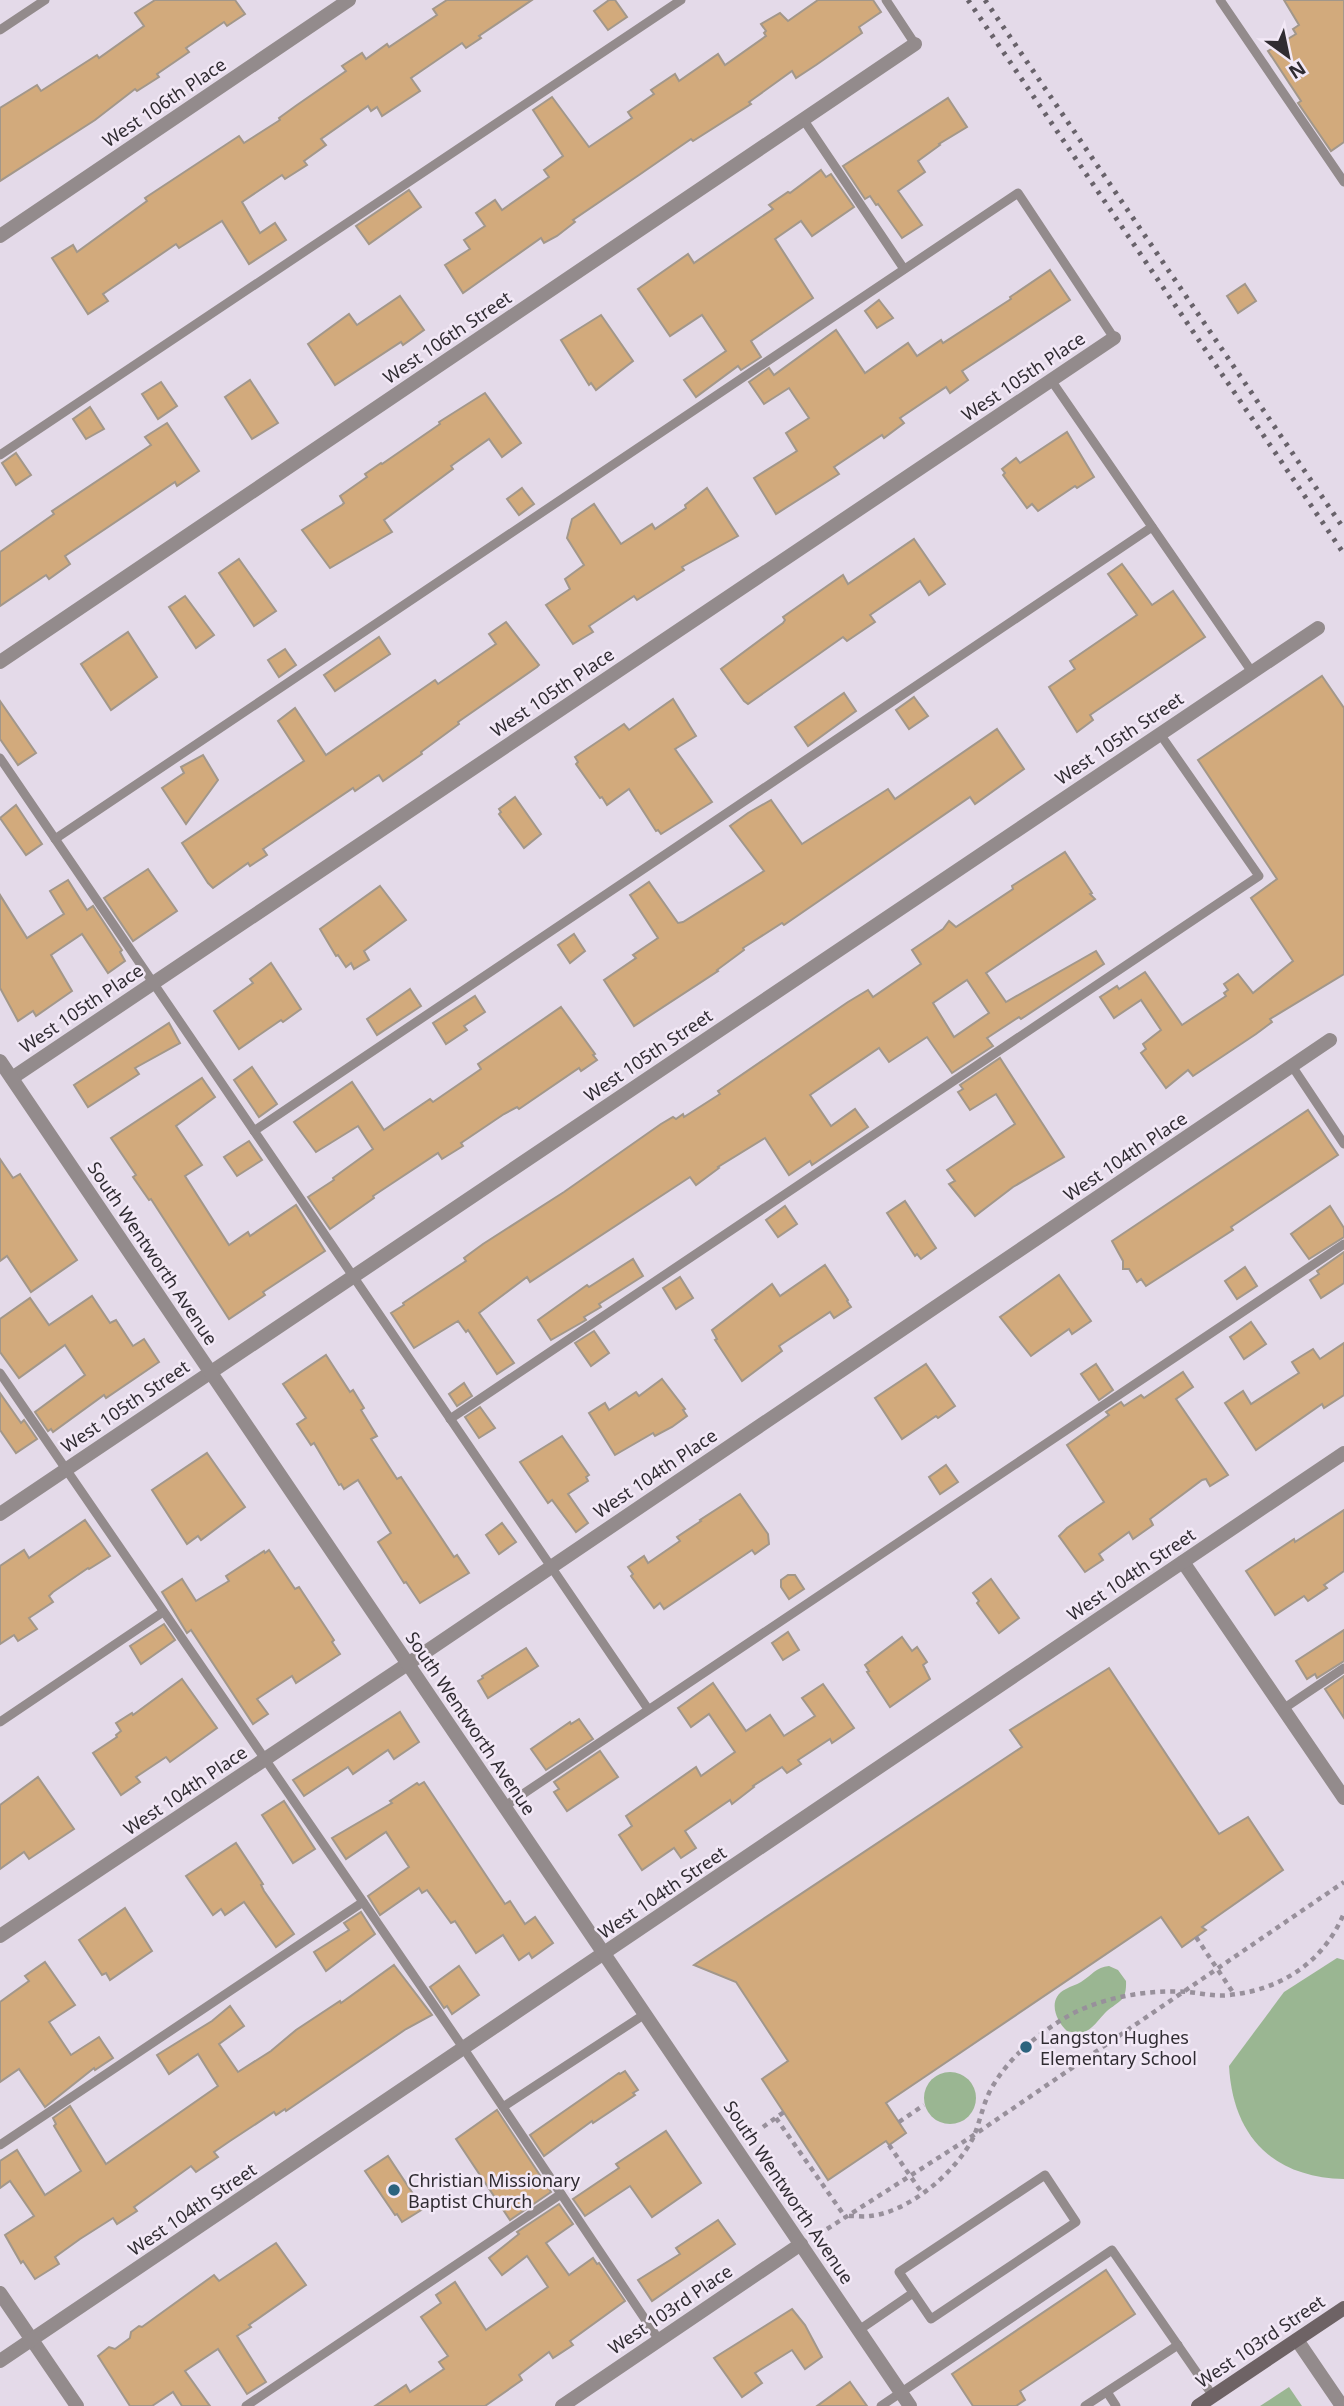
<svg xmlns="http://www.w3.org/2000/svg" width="1344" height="2406" font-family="'Noto Sans',sans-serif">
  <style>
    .green { fill: #9ab692 }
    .building { fill: #d2aa7c; stroke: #a2978a; stroke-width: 2; fill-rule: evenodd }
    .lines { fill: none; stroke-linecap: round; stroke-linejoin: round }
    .path { stroke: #98909b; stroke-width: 4.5; stroke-dasharray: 5 5; stroke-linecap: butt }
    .service { stroke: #938b8c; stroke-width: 9 }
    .minor { stroke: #938b8c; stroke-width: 14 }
    .tertiary { stroke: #938b8c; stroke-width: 14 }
    .secondary { stroke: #6e6365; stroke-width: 14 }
    .rail { stroke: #68626a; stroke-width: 5; stroke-dasharray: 3.5 7; stroke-linecap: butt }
    .poi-dot { fill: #2c637e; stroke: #f2e8f6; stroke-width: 2.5 }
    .labels { text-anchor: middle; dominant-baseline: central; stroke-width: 5; stroke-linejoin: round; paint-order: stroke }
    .street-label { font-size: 18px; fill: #302c32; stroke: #f2e8f6 }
    .poi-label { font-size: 18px; fill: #302c32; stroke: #f2e8f6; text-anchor: start }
  </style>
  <rect width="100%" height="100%" fill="#e4dae9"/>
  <g class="green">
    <path d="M1337,1958L1344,1960V2179C1273,2177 1233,2137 1229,2066L1284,1992Z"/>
    <path d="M1109,1966L1118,1970L1126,1981C1127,2003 1117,2001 1105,2013C1092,2027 1088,2037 1067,2031C1055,2020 1047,1998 1066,1989C1071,1986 1076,1985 1081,1982C1092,1975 1096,1967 1109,1966Z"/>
    <circle cx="950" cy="2098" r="26"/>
    <polygon points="1289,2387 1302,2406 1260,2406"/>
  </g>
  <g class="building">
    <polygon points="155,0 235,0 245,14 227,26 224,22 186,48 189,52 157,74 159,77 137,91 135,89 95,120 0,181 0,108 37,85 41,91 97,55 99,58 144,26 135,13"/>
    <polygon points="447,0 532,0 479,36 481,38 466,48 462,43 411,78 420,91 382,116 377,107 371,111 368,106 321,139 326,145 304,161 307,165 285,179 282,175 242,202 260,233 275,223 286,240 249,264 222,221 179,248 176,244 103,294 108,301 88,314 52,258 73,245 77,252 147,201 145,198 239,136 244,143 280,120 279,118 297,105 346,71 342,66 362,53 366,59 387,44 389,47 437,15 433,9"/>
    <polygon points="609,0 615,0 627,17 608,30 594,11"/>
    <polygon points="818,0 873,0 881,12 859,27 862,33 816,65 796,78 792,71 749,102 751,104 693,141 691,139 639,175 573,220 575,222 557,236 544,243 541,238 463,293 445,265 470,249 464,240 485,226 476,213 495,200 502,210 549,177 544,170 563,156 533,110 552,97 589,147 632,118 628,112 654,94 651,90 675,74 679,81 718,54 725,65 766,36 764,33 766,31 761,24 780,13 788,21"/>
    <polygon points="1284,0 1344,0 1344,142 1331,151 1298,103 1301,101 1268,51 1296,34 1293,29 1299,25"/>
    <polygon points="948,98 967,127 939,144 940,145 918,161 925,172 898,191 922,225 902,238 878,204 876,205 870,196 865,199 843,166"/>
    <polygon points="821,170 826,177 831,174 854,207 812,236 801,221 775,239 813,298 751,341 761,357 741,370 738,366 696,397 684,380 726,351 702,315 670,336 638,289 688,254 694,263 773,209 769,205 788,192 790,193"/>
    <polygon points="409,190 421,207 369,244 356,226"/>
    <polygon points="1050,270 1070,300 962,371 968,380 950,393 946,387 900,418 904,423 884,438 882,435 834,467 839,474 776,514 754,478 797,451 786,433 809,418 789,388 764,404 749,382 769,368 774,375 836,330 865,373 908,343 917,356 941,340 943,343 1011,299 1010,297"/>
    <polygon points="1245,284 1256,301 1238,313 1227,296"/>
    <polygon points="400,296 424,330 403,345 401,342 335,385 308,344 349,314 357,325"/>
    <polygon points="879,300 893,318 877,328 865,311"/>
    <polygon points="601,315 633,361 596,390 591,383 589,385 561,340"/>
    <polygon points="250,380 278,423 252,439 225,397"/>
    <polygon points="161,382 177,406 158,419 142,394"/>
    <polygon points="485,393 521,443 502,457 489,439 451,466 453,469 384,520 392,532 330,568 302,530 342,505 344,503 340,496 367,477 365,474 381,463 382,464 440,424 439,422"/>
    <polygon points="90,407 104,429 86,439 73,419"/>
    <polygon points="167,423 199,471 177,486 175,482 65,556 70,564 49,579 46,575 0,606 0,552 54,514 52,511 151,445 145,437"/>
    <polygon points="1067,432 1094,477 1077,488 1075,486 1038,511 1032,504 1027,508 1003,475 1005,473 1002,469 1016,458 1020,463"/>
    <polygon points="16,453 31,475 16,485 2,463"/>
    <polygon points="522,488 534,504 519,515 507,499"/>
    <polygon points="707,488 738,536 682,567 684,570 637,600 634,596 589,626 593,632 573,644 546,605 570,589 565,579 584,565 567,538 572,519 594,504 621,544 652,524 655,529 686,508 685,505"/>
    <polygon points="914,539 945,584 929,595 920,581 870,615 875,622 847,641 843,637 748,704 744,701 721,669 783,623 785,620 783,617 843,575 848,584"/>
    <polygon points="239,559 276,611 254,626 219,573"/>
    <polygon points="1122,564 1152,605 1173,591 1205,637 1090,715 1093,720 1077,732 1049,687 1075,669 1070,661 1137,615 1108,574"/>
    <polygon points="185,596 214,635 196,648 169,607"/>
    <polygon points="506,622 539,665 537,667 458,722 459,724 421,752 422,754 383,781 379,775 377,776 355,791 353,788 263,849 267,855 250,866 248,863 213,888 208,883 182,843 304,761 278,721 295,708 326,755 435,680 438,684 496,644 489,634"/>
    <polygon points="128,632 157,677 111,710 81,664"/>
    <polygon points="379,637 390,654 335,691 324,675"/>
    <polygon points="285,649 296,665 279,677 268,660"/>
    <polygon points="1322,676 1344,708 1344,974 1270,1019 1272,1022 1256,1034 1193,1076 1188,1070 1166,1088 1141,1053 1146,1049 1143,1044 1161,1030 1141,1000 1114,1018 1100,997 1117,986 1119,989 1145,972 1182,1025 1226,996 1224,993 1228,990 1224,984 1238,974 1253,993 1293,961 1251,898 1277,879 1198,760"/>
    <polygon points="844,693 856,711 808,746 795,727"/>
    <polygon points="914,697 928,716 909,729 896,710"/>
    <polygon points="673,699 696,736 675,749 712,802 661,834 658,830 656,831 629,789 607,805 602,797 600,798 576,764 578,762 575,757 624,724 629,730"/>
    <polygon points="0,701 36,753 18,765 0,739"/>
    <polygon points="997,729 1024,769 975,804 970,797 784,925 782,923 743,948 744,950 717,970 718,971 634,1026 604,980 636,958 633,955 658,938 630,895 649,882 678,923 683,922 764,871 730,826 748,813 771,800 802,844 888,789 895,799"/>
    <polygon points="203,755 218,780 186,824 162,788 184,773 181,767"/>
    <polygon points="515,797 541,834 524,848 499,814 501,812 499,809"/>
    <polygon points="16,805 42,844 26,855 0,818"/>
    <path d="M1065,852L1092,893L1090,894L1095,899L986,973L1006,1002L1096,951L1104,964L1021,1019L1019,1017L987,1038L993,1046L952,1073L927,1037L889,1062L879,1048L810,1095L831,1126L855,1109L868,1127L812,1165L810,1161L789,1175L765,1138L718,1167L719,1168L696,1185L690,1177L530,1282L527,1277L479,1313L514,1363L497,1374L468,1330L466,1332L458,1321L414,1348L391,1313L404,1305L403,1303L466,1261L464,1258L483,1244L564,1192L661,1124L673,1117L676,1119L683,1114L684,1117L720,1094L718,1091L848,1002L868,990L873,997L921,964L912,950L943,929L949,921L956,927L1013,889L1012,886ZM967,980L989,1013L954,1037L933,1003Z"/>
    <polygon points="148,869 177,911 133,941 104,898"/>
    <polygon points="68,880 87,910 93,906 122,950 120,952 125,961 108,973 82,934 51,955 72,991 36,1016 33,1011 18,1021 0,988 0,895 27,938 64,914 50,891"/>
    <polygon points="380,886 406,920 364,951 369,960 354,969 351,963 346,967 338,955 336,956 320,929"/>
    <polygon points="574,934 585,951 570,963 558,945"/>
    <polygon points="271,963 301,1009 283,1022 281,1020 239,1049 214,1011 253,983 250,979"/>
    <polygon points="410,989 421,1006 377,1035 367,1019"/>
    <polygon points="475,996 485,1012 464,1026 467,1030 446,1044 433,1023"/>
    <polygon points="561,1007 595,1054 593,1055 597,1060 581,1071 579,1068 519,1109 517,1107 504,1114 461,1143 463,1146 442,1159 438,1153 373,1196 374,1198 330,1229 308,1197 334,1180 333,1178 373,1149 358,1126 316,1152 294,1122 352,1082 384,1130 430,1099 433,1102 481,1069 478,1064"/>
    <polygon points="169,1023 180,1043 135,1068 139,1074 88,1107 74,1085"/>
    <polygon points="1000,1058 1064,1157 1013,1187 975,1216 949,1184 955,1181 947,1170 1015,1124 996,1094 970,1110 958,1092 963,1089 960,1085"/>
    <polygon points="252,1067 277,1104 259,1117 234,1080"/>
    <polygon points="202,1078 215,1097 176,1126 202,1165 185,1176 229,1245 248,1232 250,1236 296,1205 325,1251 263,1292 265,1295 229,1319 151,1199 149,1200 133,1177 136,1175 111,1138"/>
    <polygon points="1308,1110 1338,1155 1231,1227 1233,1230 1146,1286 1141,1279 1137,1282 1129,1269 1123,1269 1123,1261 1112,1241"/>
    <polygon points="249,1141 262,1160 237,1176 224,1157"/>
    <polygon points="0,1159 13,1178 20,1174 77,1260 31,1292 7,1256 0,1261"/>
    <polygon points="905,1201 936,1248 921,1259 917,1254 915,1256 887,1213"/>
    <polygon points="785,1206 797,1224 778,1237 766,1220"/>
    <polygon points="1330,1206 1344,1228 1344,1237 1309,1259 1291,1234"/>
    <polygon points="1344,1252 1344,1283 1321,1298 1310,1280 1319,1274 1317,1271"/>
    <polygon points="633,1259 643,1276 599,1304 601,1307 584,1317 586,1320 551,1340 538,1320 587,1285 589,1287"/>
    <polygon points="825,1265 848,1300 847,1301 851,1307 834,1318 830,1312 779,1346 782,1351 742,1381 715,1340 717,1339 712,1330 772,1284 780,1296"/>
    <polygon points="1245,1267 1257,1286 1237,1299 1225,1281"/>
    <polygon points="1059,1275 1091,1321 1072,1334 1069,1329 1031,1356 1000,1317"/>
    <polygon points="680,1277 693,1298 676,1309 663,1288"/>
    <polygon points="92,1296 110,1323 116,1320 133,1346 144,1339 159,1362 106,1398 104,1395 53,1432 51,1429 48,1431 35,1412 85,1375 65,1345 19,1378 0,1352 0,1319 30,1298 49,1325"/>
    <polygon points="1251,1322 1266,1344 1244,1359 1230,1337"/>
    <polygon points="594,1331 609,1353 591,1366 575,1343"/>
    <polygon points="1344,1343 1344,1395 1324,1408 1322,1404 1256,1450 1225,1403 1243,1391 1251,1404 1299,1373 1292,1362 1313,1349 1320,1359"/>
    <polygon points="326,1355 350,1392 353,1390 364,1408 361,1410 377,1436 371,1439 397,1479 401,1477 454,1557 457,1555 469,1573 420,1603 406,1582 404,1583 378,1542 391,1533 358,1480 344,1489 341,1484 339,1485 314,1443 311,1445 297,1424 306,1418 283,1384"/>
    <polygon points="926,1364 955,1406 938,1418 936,1416 902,1439 875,1398"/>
    <polygon points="1096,1364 1113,1390 1099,1400 1081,1374"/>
    <polygon points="1183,1372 1193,1387 1176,1399 1228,1475 1210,1486 1206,1479 1202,1480 1150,1519 1153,1525 1133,1539 1129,1532 1099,1554 1103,1560 1085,1572 1059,1536 1067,1528 1104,1502 1067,1445 1109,1415 1106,1412 1121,1402 1124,1406 1141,1395 1144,1398"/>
    <polygon points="662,1379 685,1409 683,1410 687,1416 672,1427 655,1436 653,1433 615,1455 589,1413 605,1403 609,1410 636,1392 639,1396"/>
    <polygon points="464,1383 472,1396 457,1406 449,1394"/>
    <polygon points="0,1393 21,1423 24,1420 37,1439 16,1453 0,1430"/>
    <polygon points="480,1407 495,1428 479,1438 465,1417"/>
    <polygon points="562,1436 589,1475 586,1477 588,1481 568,1494 588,1523 576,1532 552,1500 548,1503 520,1462"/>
    <polygon points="207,1453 245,1507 201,1540 198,1536 187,1544 152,1490"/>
    <polygon points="946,1465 958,1482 940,1494 929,1477"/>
    <polygon points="740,1494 768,1534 769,1544 755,1554 752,1550 664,1609 660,1603 654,1608 631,1576 633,1574 628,1567 644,1556 648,1563 680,1541 677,1537 701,1521 700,1520"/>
    <polygon points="1344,1510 1344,1571 1324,1585 1327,1588 1308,1601 1304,1596 1275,1615 1246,1571 1294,1539 1295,1542"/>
    <polygon points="85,1520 110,1556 89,1569 88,1568 53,1592 49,1596 53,1602 29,1618 37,1629 18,1641 14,1635 0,1644 0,1566 24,1550 29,1558"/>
    <polygon points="502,1523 516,1542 499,1554 486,1535"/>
    <polygon points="269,1550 295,1589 299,1587 334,1640 332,1642 340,1654 296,1683 292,1676 257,1699 268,1714 253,1724 191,1630 187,1633 162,1592 182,1579 196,1601 229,1581 226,1576 264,1551 265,1553"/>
    <polygon points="788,1575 795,1575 804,1589 789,1599 781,1587 781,1580"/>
    <polygon points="991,1579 1019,1618 999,1633 977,1603 979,1601 973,1593"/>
    <polygon points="164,1624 175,1640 141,1664 130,1646"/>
    <polygon points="1344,1630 1344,1661 1317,1678 1315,1674 1307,1679 1296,1661"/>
    <polygon points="788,1632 799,1650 783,1660 772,1643"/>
    <polygon points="902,1637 912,1651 917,1647 927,1662 923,1665 930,1679 890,1707 867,1672 869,1671 865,1665"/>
    <polygon points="526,1648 538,1666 488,1698 478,1681 483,1678 482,1676"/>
    <polygon points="1109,1668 1219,1834 1248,1817 1283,1870 1202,1927 1206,1930 1182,1947 1161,1917 886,2103 906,2133 889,2145 886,2141 828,2180 762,2079 788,2061 736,1982 694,1965 1022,1747 1010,1730"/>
    <polygon points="1344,1676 1344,1718 1325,1689"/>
    <polygon points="182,1679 217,1728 170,1762 166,1757 136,1777 140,1782 121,1795 93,1753 117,1737 116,1735 121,1731 116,1723 132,1713 133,1715"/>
    <polygon points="713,1683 746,1731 770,1715 784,1736 815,1716 802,1698 823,1684 854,1728 832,1743 830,1739 798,1760 801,1764 787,1773 782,1767 753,1786 754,1787 732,1804 730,1800 685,1831 696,1848 681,1858 674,1848 642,1870 619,1835 632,1826 626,1816 696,1767 701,1776 735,1752 709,1714 691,1727 678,1708"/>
    <polygon points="400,1712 419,1742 394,1759 388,1750 353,1774 348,1767 304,1796 293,1780"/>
    <polygon points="579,1719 593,1739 546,1770 531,1749 570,1722 571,1724"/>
    <polygon points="600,1751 618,1777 567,1811 554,1792 559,1789 554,1782"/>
    <polygon points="38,1777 74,1829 29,1859 24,1852 0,1869 0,1805"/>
    <polygon points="424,1782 505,1904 510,1901 525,1924 535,1917 553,1943 532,1958 529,1953 519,1960 503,1935 476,1953 455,1921 451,1923 427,1890 422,1893 419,1888 380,1915 368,1896 409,1867 386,1832 346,1859 332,1838 392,1803 390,1801 417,1783 419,1785"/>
    <polygon points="284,1801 315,1849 293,1863 262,1815"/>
    <polygon points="236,1843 263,1884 261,1885 264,1891 294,1934 276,1947 244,1902 225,1915 221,1909 213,1915 186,1876"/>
    <polygon points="125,1908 152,1951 110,1980 106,1973 102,1975 79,1940"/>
    <polygon points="361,1912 375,1934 326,1971 314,1952 349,1930 344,1923"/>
    <polygon points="45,1962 75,2005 49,2022 71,2055 99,2037 113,2058 95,2070 94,2068 45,2107 19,2069 0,2082 0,2002 29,1981 25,1976"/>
    <polygon points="394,1965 432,2015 406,2029 286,2111 285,2109 276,2115 274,2112 230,2141 214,2152 218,2157 196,2172 191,2166 134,2207 137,2211 117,2224 113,2218 80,2239 55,2257 59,2264 35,2279 23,2261 21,2263 5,2235 34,2216 10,2181 0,2188 0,2161 17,2150 45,2195 81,2171 54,2126 56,2124 53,2118 70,2106 106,2164 218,2086 198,2054 169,2074 157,2055 212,2021 230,2006 244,2026 219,2044 238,2072 271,2051 296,2030 340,2001 341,2003"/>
    <polygon points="459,1966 479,1995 452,2014 447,2006 444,2008 430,1987"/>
    <polygon points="625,2071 638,2090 633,2093 635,2095 593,2123 592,2121 544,2156 530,2135 619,2073 620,2074"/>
    <polygon points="497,2110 551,2192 510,2220 456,2139"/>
    <polygon points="666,2131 701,2183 652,2217 630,2186 585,2216 573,2199 619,2168 616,2164"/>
    <polygon points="388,2156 423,2209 402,2222 397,2214 395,2215 365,2171"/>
    <polygon points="559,2204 573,2224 546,2243 569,2275 593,2258 597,2264 599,2263 625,2301 570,2341 573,2345 553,2358 549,2352 519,2375 522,2380 485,2406 375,2406 406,2385 410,2392 444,2369 439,2362 448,2356 421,2317 441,2303 436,2295 455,2282 486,2330 548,2287 527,2256 502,2275 489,2258 519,2234 517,2232"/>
    <polygon points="718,2220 735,2244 652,2301 638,2280 680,2254 676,2248"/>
    <polygon points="276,2243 306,2285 249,2325 251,2327 237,2336 266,2382 247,2394 218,2349 185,2371 210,2406 182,2406 173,2392 152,2406 130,2406 98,2356 109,2347 115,2349 130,2338 131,2332 139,2326 142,2327 214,2275 219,2281"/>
    <polygon points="1106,2270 1135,2314 1020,2391 1025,2400 1016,2406 973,2406 952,2374"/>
    <polygon points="792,2309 805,2325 822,2357 805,2369 792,2350 755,2373 762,2383 742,2397 714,2358"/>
    <polygon points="850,2382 867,2406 817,2406"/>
  </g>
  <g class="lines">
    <g class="path">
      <polyline points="1196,1937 1234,1994"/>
      <polyline points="776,2118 846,2218"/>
      <polyline points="899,2122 924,2105"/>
      <polyline points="763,2127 784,2112"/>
      <polyline points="889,2145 922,2193"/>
      <path d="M849,2216C856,2216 864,2217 870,2216C909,2212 956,2172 973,2138C981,2120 983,2101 994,2084C1010,2057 1037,2035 1063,2019C1097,1998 1148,1989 1187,1992C1201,1993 1215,1997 1229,1995C1281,1990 1324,1962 1344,1913"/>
      <polyline points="827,2229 974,2135 1344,1882"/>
    </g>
    <g class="service">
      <polyline points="886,0 915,44"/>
      <polyline points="1220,0 1344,182"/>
      <polyline points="0,30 45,0"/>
      <polyline points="803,119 904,269"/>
      <polyline points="1051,380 1252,672"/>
      <polyline points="0,455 681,0"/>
      <polyline points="0,758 648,1709"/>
      <polyline points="55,839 1018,193 1114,338"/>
      <polyline points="1292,1066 1344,1144"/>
      <polyline points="254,1131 1152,527"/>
      <polyline points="0,1373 464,2049 659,2340"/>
      <polyline points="450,1419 1259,876 1160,734"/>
      <polyline points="1283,1709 1344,1668"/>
      <polyline points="0,1722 163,1612"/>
      <polyline points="505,1806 1344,1244"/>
      <polyline points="503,2107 645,2014"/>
      <polyline points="0,2145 363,1902"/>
      <polygon points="1045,2175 1076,2222 931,2319 899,2272"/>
      <polyline points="859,2330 913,2293"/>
      <polyline points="1107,2392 1116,2406"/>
      <polyline points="246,2406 561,2194"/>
      <polyline points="881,2406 1112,2250 1213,2396"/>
      <polyline points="1085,2406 1178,2345"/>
    </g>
    <g class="minor">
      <polyline points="0,236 349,0"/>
      <polyline points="0,662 915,44"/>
      <polyline points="12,1078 1114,338"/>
      <polyline points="0,1514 1318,628"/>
      <polyline points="1183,1562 1344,1798"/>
      <polyline points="0,1936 433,1647 1330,1040"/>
      <polyline points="0,2293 77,2406"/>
      <polyline points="1297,2340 1342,2406"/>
      <polyline points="0,2361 1344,1453"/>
      <polyline points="562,2406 801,2244"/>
    </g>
    <polyline class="tertiary" points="0,1061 910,2406"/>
    <polyline class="secondary" points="1198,2406 1344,2308"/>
    <g class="rail">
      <polyline points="968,0 1344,554"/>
      <polyline points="985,0 1344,529"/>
    </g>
  </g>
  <g class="poi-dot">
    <circle cx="1026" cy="2047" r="7"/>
    <circle cx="394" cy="2190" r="7"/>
  </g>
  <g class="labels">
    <g class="street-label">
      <text transform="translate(164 102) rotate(-34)">West 106th Place</text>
      <text transform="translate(447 337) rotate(-34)">West 106th Street</text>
      <text transform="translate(1023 376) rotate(-34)">West 105th Place</text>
      <text transform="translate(552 692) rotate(-34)">West 105th Place</text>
      <text transform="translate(1119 738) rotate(-34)">West 105th Street</text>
      <text transform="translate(81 1008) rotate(-34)">West 105th Place</text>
      <text transform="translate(648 1055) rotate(-34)">West 105th Street</text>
      <text transform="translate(1125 1156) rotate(-34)">West 104th Place</text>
      <text transform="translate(153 1253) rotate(56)">South Wentworth Avenue</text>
      <text transform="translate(125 1406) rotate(-34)">West 105th Street</text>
      <text transform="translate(655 1473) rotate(-34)">West 104th Place</text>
      <text transform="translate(1131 1574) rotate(-34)">West 104th Street</text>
      <text transform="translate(471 1723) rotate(56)">South Wentworth Avenue</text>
      <text transform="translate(185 1790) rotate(-34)">West 104th Place</text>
      <text transform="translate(662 1892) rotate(-34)">West 104th Street</text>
      <text transform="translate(789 2192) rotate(56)">South Wentworth Avenue</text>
      <text transform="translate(192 2209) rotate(-34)">West 104th Street</text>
      <text transform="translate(670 2309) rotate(-34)">West 103rd Place</text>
      <text transform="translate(1260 2341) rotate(-34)">West 103rd Street</text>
    </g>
    <g class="poi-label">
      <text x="1040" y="2037">Langston Hughes<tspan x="1040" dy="21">Elementary School</tspan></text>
      <text x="408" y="2180">Christian Missionary<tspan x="408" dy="21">Baptist Church</tspan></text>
    </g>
  </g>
  <g transform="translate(1288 56) rotate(147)" stroke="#f2e8f6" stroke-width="5" paint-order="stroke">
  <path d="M0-5L12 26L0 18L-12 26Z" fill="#302c32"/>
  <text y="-10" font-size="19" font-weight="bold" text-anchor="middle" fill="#302c32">N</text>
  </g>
</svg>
